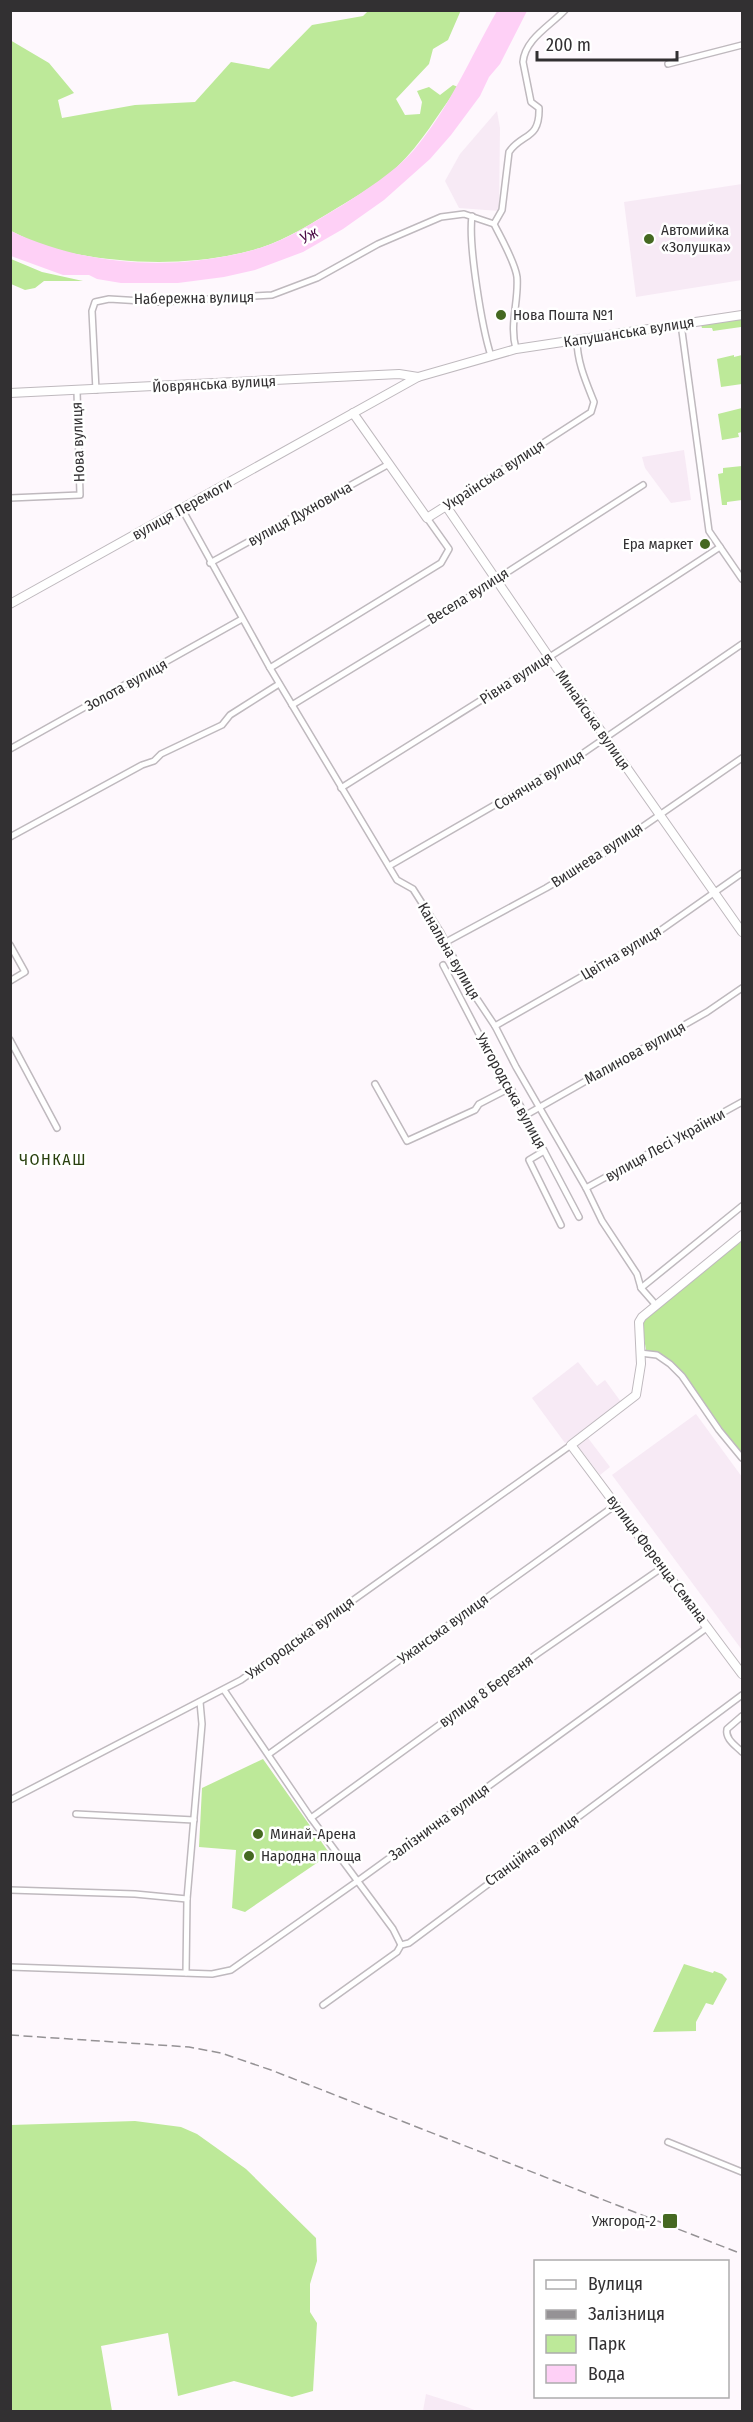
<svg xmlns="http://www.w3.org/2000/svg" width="753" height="2422" font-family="'Fira Sans Condensed',sans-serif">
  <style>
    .built { fill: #f7eaf5 }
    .green { fill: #bde999 }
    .water { fill: #fed0f6 }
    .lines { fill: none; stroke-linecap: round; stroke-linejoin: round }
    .street-casing { stroke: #bfb9be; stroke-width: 8 }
    .secondary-casing { stroke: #bfb9be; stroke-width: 10 }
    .street { stroke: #fff; stroke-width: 5 }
    .secondary { stroke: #fff; stroke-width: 8 }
    .rail { stroke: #959295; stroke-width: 1.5; stroke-dasharray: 9 4.5; stroke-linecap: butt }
    .poi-dot { fill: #456921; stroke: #fff; stroke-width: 2 }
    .labels { text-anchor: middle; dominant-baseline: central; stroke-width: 5; stroke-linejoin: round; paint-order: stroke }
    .poi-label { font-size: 15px; fill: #323032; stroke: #fff; text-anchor: start }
    .street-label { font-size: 15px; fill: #323032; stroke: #fff }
    .water-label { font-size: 16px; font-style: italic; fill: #4c0b47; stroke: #fff }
    .neighbourhood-label { font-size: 16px; letter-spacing: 1.5px; fill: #29410f; stroke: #fff }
  </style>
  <rect width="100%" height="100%" fill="#fef8fd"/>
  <g class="built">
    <polygon points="497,111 500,128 499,211 459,208 445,181 460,154"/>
    <polygon points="742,184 742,280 636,297 624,202"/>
    <polygon points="684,450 691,500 671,503 645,468 642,457"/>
    <polygon points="578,1362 597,1386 605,1380 621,1402 565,1443 532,1398"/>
    <polygon points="696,1414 742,1477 742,1650 612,1475"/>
    <polygon points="588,1438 610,1467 600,1475 578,1446"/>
    <polygon points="426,2394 464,2406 477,2411 423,2411"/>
  </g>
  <g class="green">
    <path d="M461,10L448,40L433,49L429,64L396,99L405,115L420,114L422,102L417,91L429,87L440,95L453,85L458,87C438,114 422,143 397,167C380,183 357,196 337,208C312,223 288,239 260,248C192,268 117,265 48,248C36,244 22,236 11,231L10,40L49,63L74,93L58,100L62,118L135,105L195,102L231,62L269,69L312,25L363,16L368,11Z"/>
    <polygon points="11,259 42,272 83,281 44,281 35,288 25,290 11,284"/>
    <polygon points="742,319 742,331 741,327 713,331 712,328 702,328 701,325"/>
    <polygon points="734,355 734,357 742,355 742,384 721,387 717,359"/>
    <polygon points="742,408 742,432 738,433 739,437 722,440 718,414"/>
    <polygon points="742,466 742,500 727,502 727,505 722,505 718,474 723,473 723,468"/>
    <polygon points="742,1240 742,1455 683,1375 665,1357 646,1350 642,1326 644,1320"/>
    <polygon points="263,1759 330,1854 245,1912 232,1908 236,1850 199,1847 202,1788"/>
    <polygon points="684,1964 713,1973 714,1971 722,1974 727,1979 713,2005 706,2003 696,2022 696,2031 653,2032"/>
    <polygon points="135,2121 181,2127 197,2134 246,2169 316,2238 317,2261 310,2284 310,2312 317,2323 313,2391 292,2397 234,2381 178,2396 168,2333 101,2346 112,2411 11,2411 11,2125"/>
  </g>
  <path class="water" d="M497,11H527L500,64L489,77L480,96L451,135L430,159L384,200L343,229L303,252L255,270L224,277L178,283H121L97,279L89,275H63L11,256V231C86,267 179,272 260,248C289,239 315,221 341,206C366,190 393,173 413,151C449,109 470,58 497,11Z"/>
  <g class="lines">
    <g class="street-casing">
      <g id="street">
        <polyline points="668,64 742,45"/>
        <path d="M472,216C468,244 482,328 491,356"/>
        <polyline points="681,324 709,531 742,579"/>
        <path d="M516,349C509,324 519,301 517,277C515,262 501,238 494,224L502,210L509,152C522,133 540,140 539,108L531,102L523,62C525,39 550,26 565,10"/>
        <polyline points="96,390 92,311 95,302 109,299 159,302 272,295 317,278 378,244 441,217 464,214 494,224"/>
        <polyline points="10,498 80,495 77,391"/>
        <path d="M446,506L591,412L594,402C586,382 577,362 577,340"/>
        <polyline points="182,509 270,668 397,880 413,889 441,933 467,984 495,1026 516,1067 586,1188 602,1221 637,1274 641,1288 655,1304"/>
        <polyline points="210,563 389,464"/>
        <polyline points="270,668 441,563 449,549 427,518"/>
        <polyline points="292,705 461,602 643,485"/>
        <polyline points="10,749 242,619"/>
        <path d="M341,788C468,708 595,630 720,547"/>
        <polyline points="10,837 142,765 154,761 161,754 222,725 230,715 279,684"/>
        <polyline points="389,866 576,758 742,644"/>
        <polyline points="446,942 546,888 606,852 742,758"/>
        <polyline points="10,945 25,972 10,981"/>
        <polyline points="443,965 505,1084 512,1090 579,1217"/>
        <polyline points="495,1026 651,937 742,873"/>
        <polyline points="10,1040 57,1128"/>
        <polyline points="375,1084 407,1141 475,1110 479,1104 508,1089"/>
        <polyline points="526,1115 707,1012 742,988"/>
        <polyline points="544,1151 529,1160 561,1225"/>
        <polyline points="586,1188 742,1102"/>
        <polyline points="641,1288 742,1206"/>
        <polyline points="640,1353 657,1355 670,1364 682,1376 719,1430 742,1458"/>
        <polyline points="224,1690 311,1818 393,1929 401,1945"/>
        <path d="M742,1716L727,1729C725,1739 735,1745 742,1752"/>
        <polyline points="269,1754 617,1504"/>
        <polyline points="10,1800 241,1680 571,1445"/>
        <polyline points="76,1814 194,1820"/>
        <polyline points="311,1818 537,1654 663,1567"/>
        <polyline points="10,1890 135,1894 187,1899"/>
        <polyline points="10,1967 212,1974 231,1970 359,1880 708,1627"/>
        <polyline points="186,1973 187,1899 202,1724 200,1702"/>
        <polyline points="323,2005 397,1952 401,1945 409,1943 742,1695"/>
        <polyline points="668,2142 742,2172"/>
      </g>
    </g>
    <g class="secondary-casing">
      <g id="secondary">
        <polyline points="10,393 399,374 418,377"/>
        <polyline points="353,413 427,518 446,506 549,657 742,932"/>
        <polyline points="10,604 418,377 516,349 742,315"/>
        <polyline points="742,1235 642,1317 639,1322 641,1364 636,1395 571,1445 742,1674"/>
      </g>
    </g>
    <use href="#street" class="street"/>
    <use href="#secondary" class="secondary"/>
    <polyline class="rail" points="10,2035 189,2047 221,2053 271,2070 742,2254"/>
  </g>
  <g class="poi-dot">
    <circle cx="649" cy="239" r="6"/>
    <circle cx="501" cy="315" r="6"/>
    <circle cx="705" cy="544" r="6"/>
    <circle cx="258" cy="1834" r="6"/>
    <circle cx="249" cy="1856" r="6"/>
    <rect x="662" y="2213" width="16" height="16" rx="3"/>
  </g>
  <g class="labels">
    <g class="poi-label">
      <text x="661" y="230">Автомийка<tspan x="661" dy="17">«Золушка»</tspan></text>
      <text x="513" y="315">Нова Пошта №1</text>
      <text x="693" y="544" text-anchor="end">Ера маркет</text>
      <text x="270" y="1834">Минай-Арена</text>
      <text x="261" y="1856">Народна площа</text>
      <text x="656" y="2221" text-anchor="end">Ужгород-2</text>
    </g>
    <g class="street-label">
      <text transform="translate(194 298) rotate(-1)">Набережна вулиця</text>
      <text transform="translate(629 332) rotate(-9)">Капушанська вулиця</text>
      <text transform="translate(214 384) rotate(-3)">Йоврянська вулиця</text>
      <text transform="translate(78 442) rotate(-92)">Нова вулиця</text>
      <text transform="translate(494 475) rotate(-33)">Українська вулиця</text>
      <text transform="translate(182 509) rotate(-29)">вулиця Перемоги</text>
      <text transform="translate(300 514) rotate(-29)">вулиця Духновича</text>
      <text transform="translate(468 596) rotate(-32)">Весела вулиця</text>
      <text transform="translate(516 678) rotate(-33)">Рівна вулиця</text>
      <text transform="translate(126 685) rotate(-29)">Золота вулиця</text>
      <text transform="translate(593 720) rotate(55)">Минайська вулиця</text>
      <text transform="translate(539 780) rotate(-31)">Сонячна вулиця</text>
      <text transform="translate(597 855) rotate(-33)">Вишнева вулиця</text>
      <text transform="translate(449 951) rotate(60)">Канальна вулиця</text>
      <text transform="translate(621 953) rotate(-31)">Цвітна вулиця</text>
      <text transform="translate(635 1053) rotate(-29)">Малинова вулиця</text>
      <text transform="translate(511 1091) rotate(61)">Ужгородська вулиця</text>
      <text transform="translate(665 1145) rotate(-29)">вулиця Лесі Українки</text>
      <text transform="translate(657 1559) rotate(53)">вулиця Ференца Семана</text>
      <text transform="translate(443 1629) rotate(-36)">Ужанська вулиця</text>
      <text transform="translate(300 1638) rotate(-36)">Ужгородська вулиця</text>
      <text transform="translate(486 1691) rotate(-36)">вулиця 8 Березня</text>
      <text transform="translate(439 1822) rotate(-36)">Залізнична вулиця</text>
      <text transform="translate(532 1850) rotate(-36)">Станційна вулиця</text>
    </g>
    <g class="water-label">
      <text transform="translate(309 235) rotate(-30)">Уж</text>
    </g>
    <g class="neighbourhood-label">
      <text x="53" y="1159">ЧОНКАШ</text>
    </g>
  </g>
  <rect width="753" height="2422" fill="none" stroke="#323032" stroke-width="24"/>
  <rect x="534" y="2260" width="195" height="138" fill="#ffffff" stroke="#adacad" stroke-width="1.5"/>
  <rect x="546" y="2280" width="30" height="9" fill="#ffffff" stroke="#adacad" stroke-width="1.5"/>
  <text x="588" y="2290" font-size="18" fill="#323032">Вулиця</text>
  <rect x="546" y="2310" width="30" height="9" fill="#959295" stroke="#adacad" stroke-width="1.5"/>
  <text x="588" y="2320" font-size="18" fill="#323032">Залізниця</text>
  <rect x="546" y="2335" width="30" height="18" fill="#bde999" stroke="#adacad" stroke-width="1.5"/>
  <text x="588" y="2350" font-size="18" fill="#323032">Парк</text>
  <rect x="546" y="2365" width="30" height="18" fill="#fed0f6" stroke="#adacad" stroke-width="1.5"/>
  <text x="588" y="2380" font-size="18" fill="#323032">Вода</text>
  <path d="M537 51v9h140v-9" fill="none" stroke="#323032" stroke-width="3"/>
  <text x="546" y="51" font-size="18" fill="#323032" stroke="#ffffff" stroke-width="4.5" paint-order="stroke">200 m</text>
</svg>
